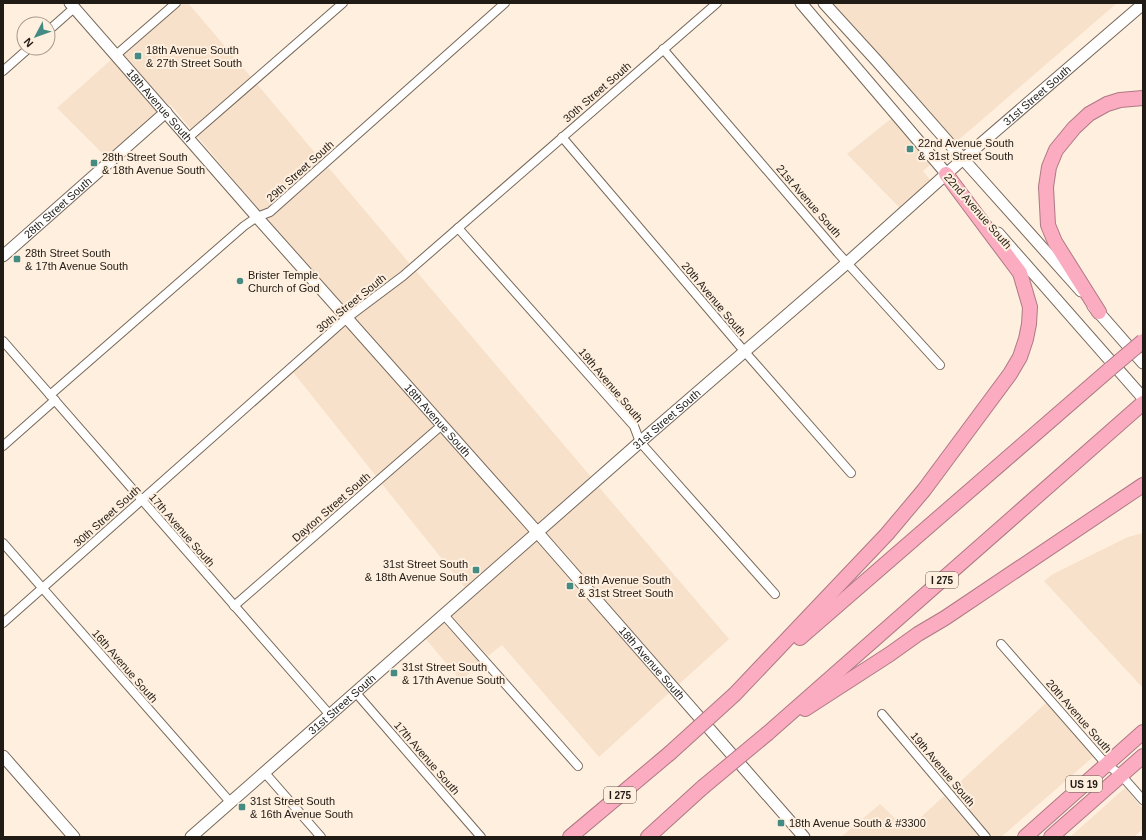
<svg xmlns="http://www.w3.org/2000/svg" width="1146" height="840" font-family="Helvetica,sans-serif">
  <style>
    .built { fill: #f7e1cb }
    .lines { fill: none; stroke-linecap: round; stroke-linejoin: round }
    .street-casing { stroke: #76685a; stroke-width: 10 }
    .secondary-casing { stroke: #76685a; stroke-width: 13 }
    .highway-casing { stroke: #ae7984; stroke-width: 16 }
    .street { stroke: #fff; stroke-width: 8 }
    .secondary { stroke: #fff; stroke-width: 11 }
    .highway { stroke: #fbacc0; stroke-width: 14 }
    .highway-bridge-casing { stroke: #ae7984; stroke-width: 16; stroke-linecap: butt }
    .highway-bridge { stroke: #fbacc0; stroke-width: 14 }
    .poi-dot { fill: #448b84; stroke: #ffefde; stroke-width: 1.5 }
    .labels { text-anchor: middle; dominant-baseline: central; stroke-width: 4; stroke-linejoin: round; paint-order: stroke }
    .shield { fill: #ffefde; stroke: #635b51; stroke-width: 1 }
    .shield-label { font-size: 10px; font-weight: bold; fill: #201b15 }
    .poi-label { font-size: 11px; fill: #201b15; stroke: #ffefde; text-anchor: start }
    .street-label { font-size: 11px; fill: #201b15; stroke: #ffefde }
  </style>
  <rect width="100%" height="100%" fill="#ffefde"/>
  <g class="built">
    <polygon points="183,3 188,3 251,77 191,129 170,104 168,106 123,55"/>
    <polygon points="831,3 1117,3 955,143 883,60"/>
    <polygon points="112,59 159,112 107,158 57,108"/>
    <polygon points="257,84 321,160 268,207 260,211 197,136"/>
    <polygon points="892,118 931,164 923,171 931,181 900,208 847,154"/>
    <polygon points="328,167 410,264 349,311 267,218 272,216"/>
    <polygon points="416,271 592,478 539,525 355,318"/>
    <polygon points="347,325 435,425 376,476 293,372"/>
    <polygon points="442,432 531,533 466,589 382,484"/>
    <polygon points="598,486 729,639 678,685 545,533"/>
    <polygon points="1143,533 1143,688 1044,581 1053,574 1128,537"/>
    <polygon points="537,540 670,692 599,757 502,645 488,656 451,615"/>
    <polygon points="443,622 480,663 461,681 425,638"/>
    <polygon points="1046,703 1093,757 1001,837 993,837 952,789"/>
    <polygon points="1125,788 1143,809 1143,829 1135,836 1070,837"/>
    <polygon points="944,796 979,837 841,837 880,804 907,830"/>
  </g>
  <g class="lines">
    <g class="street-casing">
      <g id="street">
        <polyline points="48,31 74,8"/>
        <polyline points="663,49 838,253 940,365"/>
        <polyline points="116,55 176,3"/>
        <polyline points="3,71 29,48"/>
        <polyline points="562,137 745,352 851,473"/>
        <polyline points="188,138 343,3"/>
        <polyline points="458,228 634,426 640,442 775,594"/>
        <polyline points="3,341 330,715"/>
        <polyline points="50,395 244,226 257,217 270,212 505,3"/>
        <polyline points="3,446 55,400"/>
        <polyline points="3,543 231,803"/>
        <polyline points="234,606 442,425"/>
        <polyline points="444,615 578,766"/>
        <polyline points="3,623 347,318 403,276 717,3"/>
        <polyline points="1001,644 1106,764 1121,775 1143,800"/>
        <polyline points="356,693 481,837"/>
        <polyline points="882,714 986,837"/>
        <polyline points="265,773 321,837"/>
      </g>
    </g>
    <g class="secondary-casing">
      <g id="secondary">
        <path id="s1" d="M70,3L257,217L538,533L804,837"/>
        <polyline points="801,3 951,179"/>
        <polyline points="824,3 876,60 963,159 1081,291"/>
        <polyline points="998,233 1143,398"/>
        <path id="s2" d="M3,256L166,112"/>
        <polyline points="1093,306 1143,363"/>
        <polyline points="3,756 74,837"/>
        <path id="s3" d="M191,837L640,442L847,263L963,159L1143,4"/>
      </g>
    </g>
    <g class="highway-casing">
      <g id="highway">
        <polyline points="1099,312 1055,242 1048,225 1046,187 1049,167 1056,150 1074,128 1089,114 1107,104 1120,100 1143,98"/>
        <polyline points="800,638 1110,369"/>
        <polyline points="735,694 887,534 924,490 1010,374 1020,357 1026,339 1029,324 1030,307 1020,273 946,174"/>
        <polyline points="805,709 890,654 918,634 945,618 1143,485"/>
        <polyline points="768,733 1143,403"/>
        <polyline points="570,837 670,753"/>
        <polyline points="648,837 703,787"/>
        <polyline points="1025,837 1143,732"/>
        <polyline points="1051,837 1143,756"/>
      </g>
    </g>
    <use href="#street" class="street"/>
    <use href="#secondary" class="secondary"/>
    <use href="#highway" class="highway"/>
    <g class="highway-bridge-casing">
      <g id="highway-bridge">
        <polyline points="1110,369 1143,341"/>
        <polyline points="670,753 735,694"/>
        <polyline points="703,787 768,733"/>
      </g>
    </g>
    <use href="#highway-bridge" class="highway-bridge"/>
  </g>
  <g class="poi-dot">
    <rect x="134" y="52" width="8" height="8" rx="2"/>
    <rect x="906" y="145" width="8" height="8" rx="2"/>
    <rect x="90" y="159" width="8" height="8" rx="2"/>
    <rect x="13" y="255" width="8" height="8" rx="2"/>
    <circle cx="240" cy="281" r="4"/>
    <rect x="472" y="566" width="8" height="8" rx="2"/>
    <rect x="566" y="582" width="8" height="8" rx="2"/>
    <rect x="390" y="669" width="8" height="8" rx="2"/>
    <rect x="238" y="803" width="8" height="8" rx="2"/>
    <rect x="777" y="819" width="8" height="8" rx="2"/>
  </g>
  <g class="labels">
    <g class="shield">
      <rect x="926" y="572" width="32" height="16" rx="3"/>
      <rect x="1066" y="776" width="36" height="16" rx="3"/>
      <rect x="604" y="787" width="32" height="16" rx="3"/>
    </g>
    <g class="shield-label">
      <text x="942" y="580">I 275</text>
      <text x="1084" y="784">US 19</text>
      <text x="620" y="795">I 275</text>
    </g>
    <g class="poi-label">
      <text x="146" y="50">18th Avenue South<tspan x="146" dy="13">&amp; 27th Street South</tspan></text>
      <text x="918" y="143">22nd Avenue South<tspan x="918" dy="13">&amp; 31st Street South</tspan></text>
      <text x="102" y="157">28th Street South<tspan x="102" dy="13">&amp; 18th Avenue South</tspan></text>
      <text x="25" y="253">28th Street South<tspan x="25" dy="13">&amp; 17th Avenue South</tspan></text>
      <text x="248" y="275">Brister Temple<tspan x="248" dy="13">Church of God</tspan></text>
      <text x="468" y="564" text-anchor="end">31st Street South<tspan x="468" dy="13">&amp; 18th Avenue South</tspan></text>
      <text x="578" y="580">18th Avenue South<tspan x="578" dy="13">&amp; 31st Street South</tspan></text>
      <text x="402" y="667">31st Street South<tspan x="402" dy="13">&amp; 17th Avenue South</tspan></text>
      <text x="250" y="801">31st Street South<tspan x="250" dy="13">&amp; 16th Avenue South</tspan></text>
      <text x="789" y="823">18th Avenue South &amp; #3300</text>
    </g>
    <g class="street-label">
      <text transform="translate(597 92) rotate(-41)">30th Street South</text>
      <text stroke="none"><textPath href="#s3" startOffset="1125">31st Street South</textPath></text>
      <text stroke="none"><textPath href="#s1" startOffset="136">18th Avenue South</textPath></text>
      <text transform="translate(300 171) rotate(-42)">29th Street South</text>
      <text transform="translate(809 201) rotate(49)">21st Avenue South</text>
      <text stroke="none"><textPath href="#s2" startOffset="73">28th Street South</textPath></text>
      <text transform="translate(978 211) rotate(49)">22nd Avenue South</text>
      <text transform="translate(714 299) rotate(50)">20th Avenue South</text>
      <text transform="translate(351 303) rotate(-39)">30th Street South</text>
      <text transform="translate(611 385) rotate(50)">19th Avenue South</text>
      <text stroke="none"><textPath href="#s1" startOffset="556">18th Avenue South</textPath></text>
      <text stroke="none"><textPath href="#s3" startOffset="633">31st Street South</textPath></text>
      <text transform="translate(331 507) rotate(-41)">Dayton Street South</text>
      <text transform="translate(107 516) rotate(-42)">30th Street South</text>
      <text transform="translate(182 530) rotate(49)">17th Avenue South</text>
      <text stroke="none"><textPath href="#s1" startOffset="880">18th Avenue South</textPath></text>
      <text transform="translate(125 666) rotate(49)">16th Avenue South</text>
      <text stroke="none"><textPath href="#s3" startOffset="201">31st Street South</textPath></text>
      <text transform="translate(1079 716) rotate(49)">20th Avenue South</text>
      <text transform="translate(427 758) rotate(49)">17th Avenue South</text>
      <text transform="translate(943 769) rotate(50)">19th Avenue South</text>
    </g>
  </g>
  <rect width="1146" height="840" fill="none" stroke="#201b15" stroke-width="8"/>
  <g transform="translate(36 36) rotate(229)"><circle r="19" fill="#ffefde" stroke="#a69a8e"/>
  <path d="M0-3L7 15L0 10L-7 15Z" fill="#448b84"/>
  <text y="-6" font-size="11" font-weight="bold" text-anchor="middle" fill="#201b15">N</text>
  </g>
</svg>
